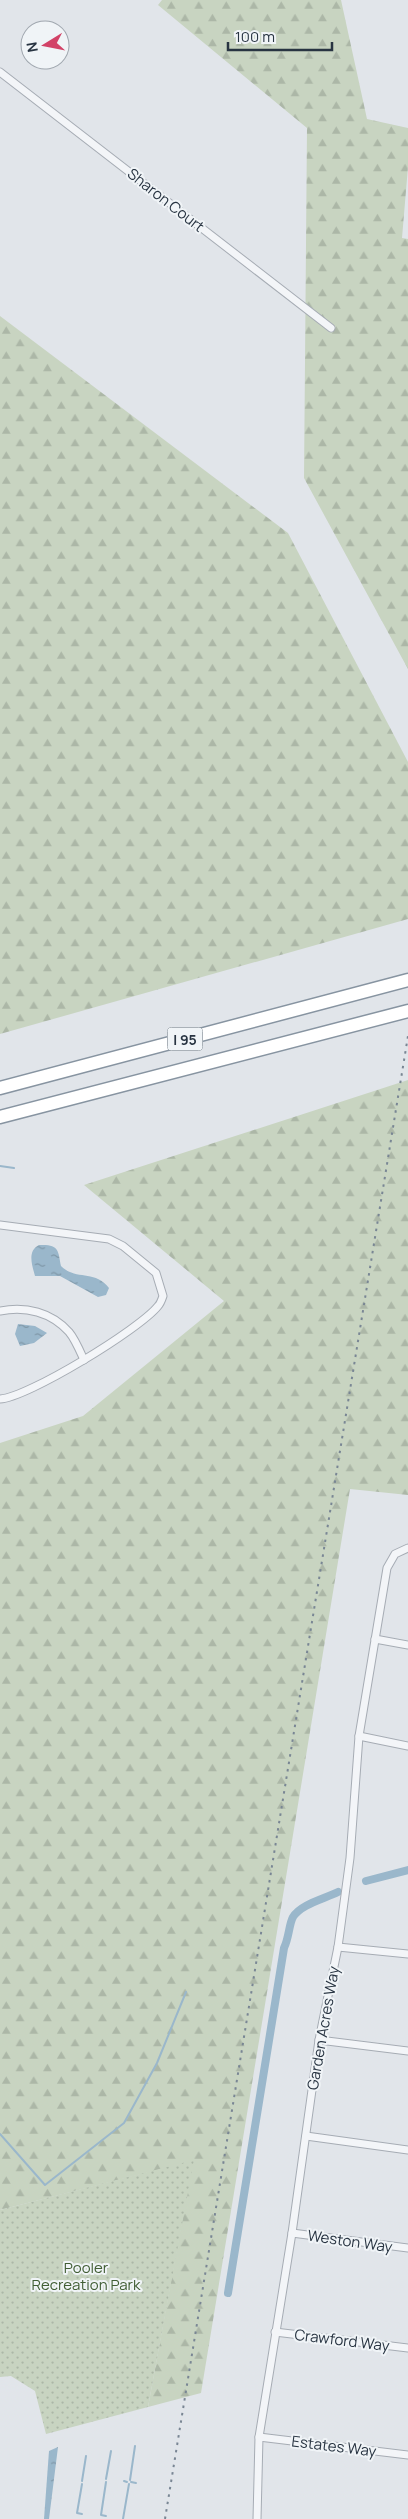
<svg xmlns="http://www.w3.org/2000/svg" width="408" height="2519" font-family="Manrope,sans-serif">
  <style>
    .forest { fill: url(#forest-firs) }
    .park { fill: url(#park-dots) }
    .water { fill: url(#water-ripples) }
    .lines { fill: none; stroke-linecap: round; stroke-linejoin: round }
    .stream { stroke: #9ab7cb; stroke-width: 2 }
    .canal { stroke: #9ab7cb; stroke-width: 8 }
    .street-casing { stroke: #a6acb4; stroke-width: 9 }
    .highway-casing { stroke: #8794a1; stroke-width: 15 }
    .street { stroke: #f3f5f8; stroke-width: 7 }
    .highway { stroke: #fff; stroke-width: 12 }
    .rail { stroke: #798694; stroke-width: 2; stroke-dasharray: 2.5 5; stroke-linecap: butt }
    .labels { text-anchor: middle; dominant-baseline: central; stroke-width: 4; stroke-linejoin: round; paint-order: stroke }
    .shield { fill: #f0f4f7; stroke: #646e78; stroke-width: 1 }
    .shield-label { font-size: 14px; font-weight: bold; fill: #283442 }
    .street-label { font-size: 15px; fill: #283442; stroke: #f0f4f7 }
    .park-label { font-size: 15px; fill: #415e35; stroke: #f0f4f7 }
  </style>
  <defs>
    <pattern id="forest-firs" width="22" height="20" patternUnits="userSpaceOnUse" patternTransform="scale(1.25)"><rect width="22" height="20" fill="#c8d4c1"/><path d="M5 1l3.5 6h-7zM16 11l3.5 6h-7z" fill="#acb7a7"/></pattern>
    <pattern id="park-dots" width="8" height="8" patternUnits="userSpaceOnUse" patternTransform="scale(1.25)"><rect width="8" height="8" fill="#c8d4c1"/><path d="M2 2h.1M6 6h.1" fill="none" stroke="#acb7a7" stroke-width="1.8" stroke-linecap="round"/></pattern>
    <pattern id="water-ripples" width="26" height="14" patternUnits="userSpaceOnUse" patternTransform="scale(1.25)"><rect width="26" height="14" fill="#9ab7cb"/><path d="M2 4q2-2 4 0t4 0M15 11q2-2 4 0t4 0" fill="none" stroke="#7e96a6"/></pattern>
  </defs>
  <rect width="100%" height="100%" fill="#e1e5ea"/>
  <g class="forest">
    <polygon points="162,0 341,0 367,119 408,128 408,167 402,238 408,239 408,669 304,478 307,128 158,5"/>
    <polygon points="0,316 288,533 408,762 408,919 0,1034"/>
    <polygon points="408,1080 408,1495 350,1489 201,2393 148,2407 193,2161 0,2210 0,1443 83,1416 224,1301 84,1185"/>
  </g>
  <polygon class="park" points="194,2160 148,2407 46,2434 35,2391 11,2376 0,2377 0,2210"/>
  <g class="water">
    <path d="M39,1245C59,1244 58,1250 61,1266C76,1281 94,1269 109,1288L106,1295L98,1297L60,1276H35C32,1265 27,1251 39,1245Z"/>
    <polygon points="18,1324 35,1326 47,1333 34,1343 20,1346 15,1334"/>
    <polygon points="58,2447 49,2519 44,2519 49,2451"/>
  </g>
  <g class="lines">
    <g class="stream">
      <polyline points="0,1166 14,1168"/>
      <polyline points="0,2134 45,2185 124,2123 157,2063 186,1992"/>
      <polyline points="106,2479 111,2451"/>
      <polyline points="130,2480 135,2446"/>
      <polyline points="82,2481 86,2456"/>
      <polyline points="124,2481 127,2482"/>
      <polyline points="106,2482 101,2515 106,2516"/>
      <polyline points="131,2482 136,2483"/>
      <polyline points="82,2484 77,2513 82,2514"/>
      <polyline points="123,2519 129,2484"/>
    </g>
    <g class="canal">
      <polyline points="366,1881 408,1870"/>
      <path d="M228,2293L284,1948C289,1938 289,1924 293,1917C301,1904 324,1899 338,1892"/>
    </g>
    <g class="street-casing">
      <g id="street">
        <polyline points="0,72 331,328"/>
        <path d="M0,1225L109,1239L123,1246L156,1273L163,1296C162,1299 160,1304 158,1306C140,1329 27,1398 0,1399"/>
        <path d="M0,1311C26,1306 51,1312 69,1332C75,1339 80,1351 84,1360"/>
        <polyline points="375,1639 408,1645"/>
        <polyline points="359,1736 408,1746"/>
        <polyline points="338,1947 408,1954"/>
        <polyline points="319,2040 408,2051"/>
        <polyline points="306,2136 408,2150"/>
        <polyline points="292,2233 408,2248"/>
        <polyline points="275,2332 408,2348"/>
        <polyline points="259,2437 408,2455"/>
        <polyline points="257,2519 259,2437 292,2233 319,2040 338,1947 350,1858 359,1736 387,1568 395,1554 408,1548"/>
      </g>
    </g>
    <g class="highway-casing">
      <g id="highway">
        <polyline points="0,1088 408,980"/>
        <polyline points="0,1117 408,1011"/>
      </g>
    </g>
    <use href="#street" class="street"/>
    <use href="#highway" class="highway"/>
    <polyline class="rail" points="165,2519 408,1036"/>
  </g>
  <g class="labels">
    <rect class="shield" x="167.5" y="1027.5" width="35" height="23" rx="4"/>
    <g class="shield-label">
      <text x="185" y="1039">I 95</text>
    </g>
    <g class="street-label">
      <text transform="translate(166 200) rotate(38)">Sharon Court</text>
      <text transform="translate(323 2028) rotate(-80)">Garden Acres Way</text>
      <text transform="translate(350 2241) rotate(8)">Weston Way</text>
      <text transform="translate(342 2340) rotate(7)">Crawford Way</text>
      <text transform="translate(334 2446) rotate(7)">Estates Way</text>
    </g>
    <g class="park-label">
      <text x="86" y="2267">Pooler<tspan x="86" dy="17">Recreation Park</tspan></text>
    </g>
  </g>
  <g transform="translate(45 45) rotate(260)"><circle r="24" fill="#f0f4f7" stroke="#a0a7af"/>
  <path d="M0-4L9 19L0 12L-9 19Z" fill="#d24267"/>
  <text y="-8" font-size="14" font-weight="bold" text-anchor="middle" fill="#283442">N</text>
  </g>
  <path d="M228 42v8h104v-8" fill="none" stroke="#283442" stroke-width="2.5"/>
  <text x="235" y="42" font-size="15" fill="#283442" stroke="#f0f4f7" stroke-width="4" paint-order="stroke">100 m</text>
</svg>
